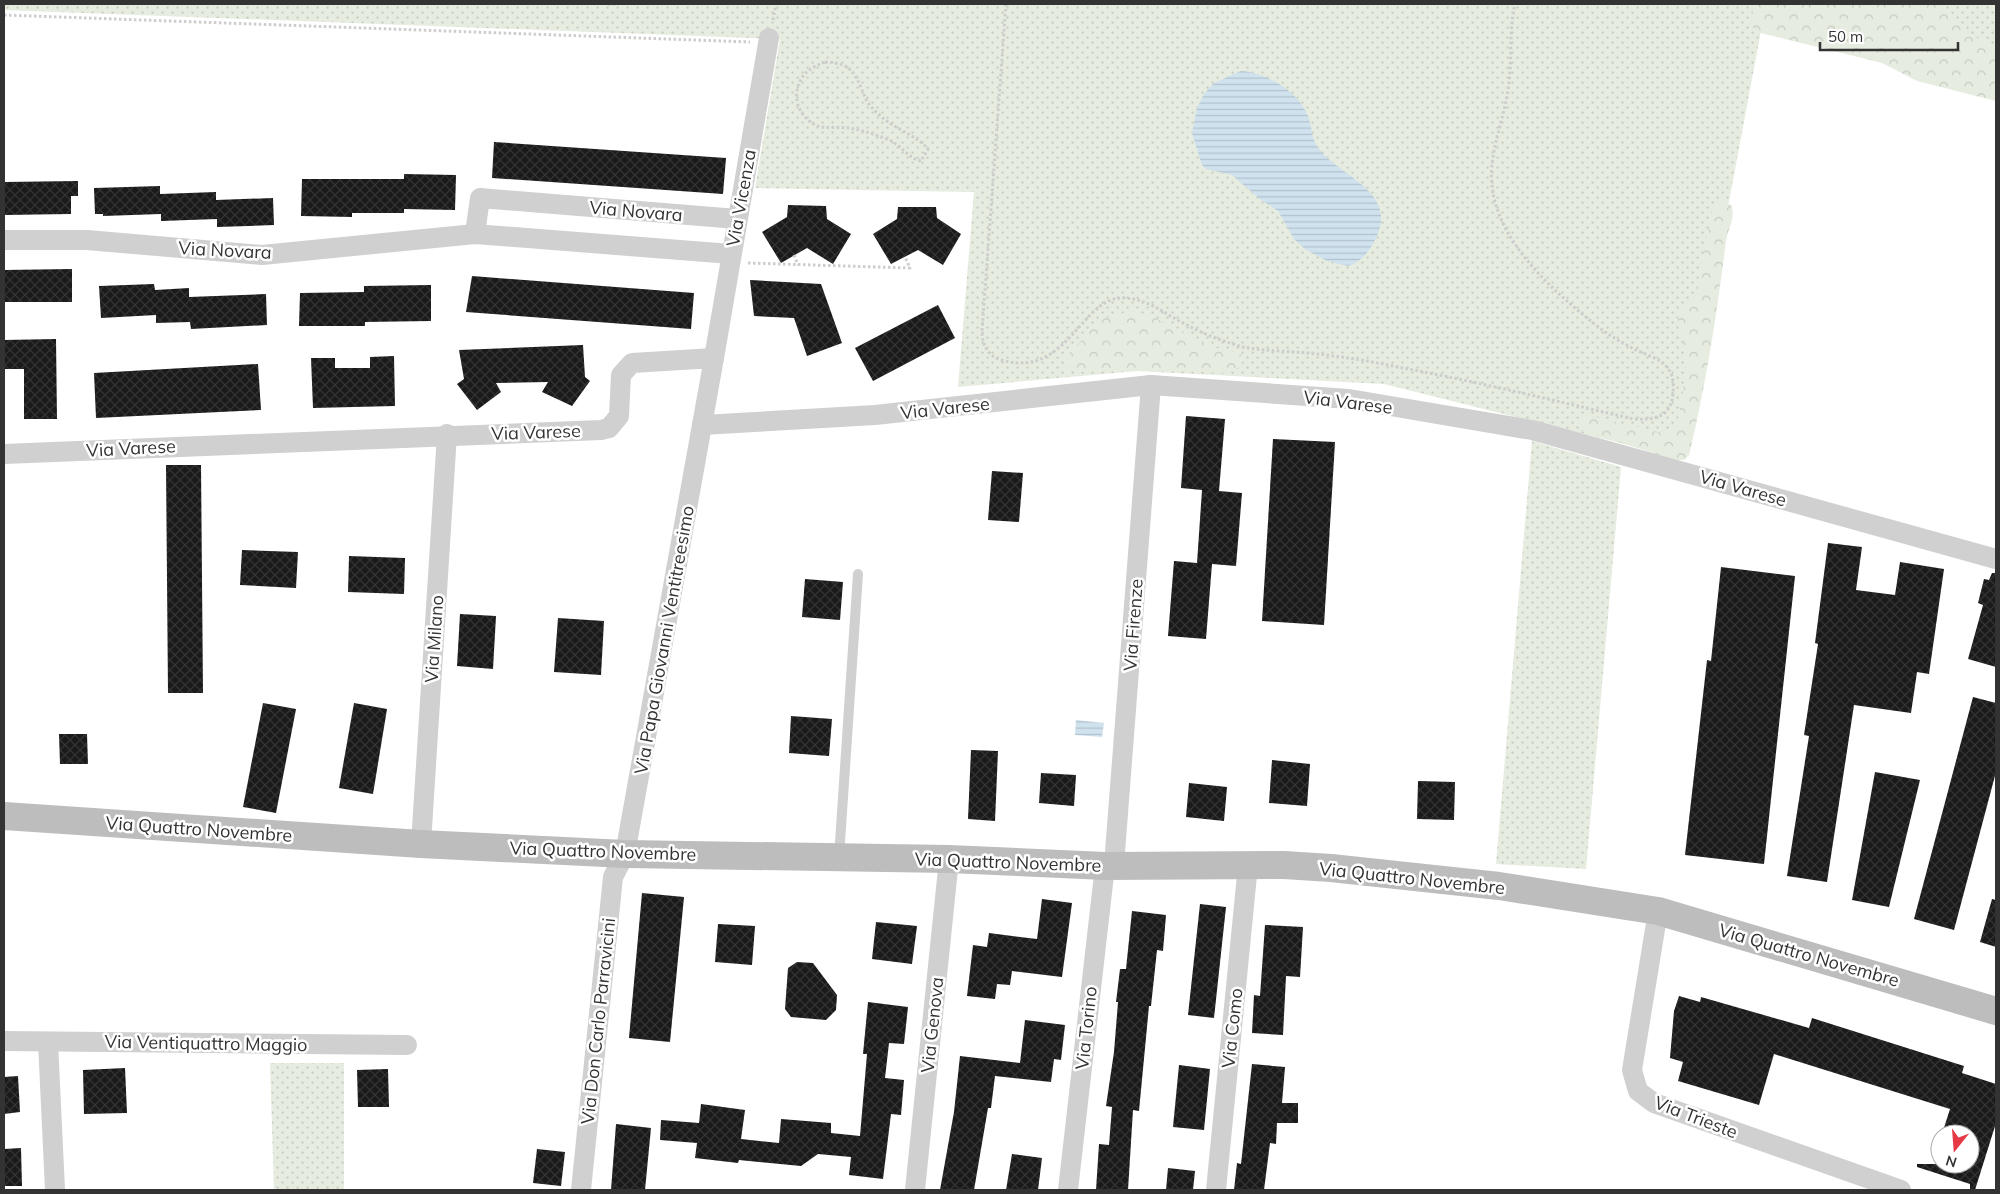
<svg xmlns="http://www.w3.org/2000/svg" width="2000" height="1194" font-family="Mulish,sans-serif">
  <style>
    .grass { fill: url(#grass-dots) }
    .forest { fill: url(#forest-crowns) }
    .water { fill: url(#water-rules) }
    .building { fill: url(#building-cross-hatch) }
    .lines { fill: none; stroke-linecap: round; stroke-linejoin: round }
    .path { stroke: #cdcdcd; stroke-width: 3; stroke-dasharray: 2.5 2.5; stroke-linecap: butt }
    .lane { stroke: #d0d0d0; stroke-width: 10 }
    .street { stroke: #d0d0d0; stroke-width: 20 }
    .secondary { stroke: #bdbdbd; stroke-width: 28 }
    .labels { text-anchor: middle; dominant-baseline: central; stroke-width: 5; stroke-linejoin: round; paint-order: stroke }
    .street-label { font-size: 18px; fill: #333; stroke: #fff }
  </style>
  <defs>
    <pattern id="grass-dots" width="8" height="8" patternUnits="userSpaceOnUse" patternTransform="scale(1.25)"><rect width="8" height="8" fill="#e6ecdf"/><path d="M2 2h.1M6 6h.1" fill="none" stroke="#c6cbc0" stroke-width="1.8" stroke-linecap="round"/></pattern>
    <pattern id="forest-crowns" width="20" height="18" patternUnits="userSpaceOnUse" patternTransform="scale(1.25)"><rect width="20" height="18" fill="#e6ecdf"/><path d="M2 6a3 3 0 1 1 6 0M12 15a3 3 0 1 1 6 0" fill="none" stroke="#c6cbc0"/></pattern>
    <pattern id="water-rules" width="6" height="5" patternUnits="userSpaceOnUse" patternTransform="scale(1.25)"><rect width="6" height="5" fill="#cfe2ee"/><path d="M0 2.5h6" fill="none" stroke="#b2c2cd"/></pattern>
    <pattern id="building-cross-hatch" width="8" height="8" patternUnits="userSpaceOnUse" patternTransform="scale(1.25)"><rect width="8" height="8" fill="#1a1a1a"/><path d="M0 0l8 8M0 8l8-8" fill="none" stroke="#333"/></pattern>
  </defs>
  <rect width="100%" height="100%" fill="#fff"/>
  <g class="grass">
    <polygon points="4,4 1996,4 1996,91 1763,20 1681,458 1384,384 1137,371 958,387 974,192 755,188 780,39 4,10"/>
    <polygon points="1532,441 1621,467 1586,869 1496,864"/>
    <polygon points="270,1063 344,1063 344,1190 274,1190"/>
  </g>
  <g class="forest">
    <polygon points="1754,4 1940,4 1969,34 1996,46 1996,101 1917,81 1882,63 1757,32 1751,25"/>
    <path d="M1723,201L1731,205C1736,217 1728,229 1726,241C1717,313 1706,385 1689,455L1684,460H1675L1580,430L1578,421L1582,416L1587,415L1658,432L1668,431L1675,427C1681,416 1687,368 1685,355C1684,344 1678,332 1678,321C1679,308 1691,303 1696,292L1713,207L1716,202Z"/>
    <path d="M1130,311C1159,315 1179,333 1206,344C1216,349 1229,350 1240,354L1244,358L1240,367L1227,373L1138,369L1077,372L1067,369L1066,357L1100,320Z"/>
  </g>
  <g class="water">
    <path d="M1241,71C1266,72 1299,92 1308,116C1312,126 1311,137 1317,146C1337,177 1401,190 1375,240C1368,253 1361,262 1348,266L1327,261L1305,249L1294,239L1278,211L1261,200L1232,175L1206,169L1202,165L1192,133L1197,108L1204,94L1214,83Z"/>
    <polygon points="1076,720 1104,723 1102,737 1075,735"/>
  </g>
  <g class="building">
    <polygon points="494,142 726,158 723,194 492,178"/>
    <polygon points="404,174 456,175 455,210 404,209 404,213 352,213 352,217 301,216 302,179 404,179"/>
    <polygon points="78,181 78,196 71,196 71,214 4,215 4,182"/>
    <polygon points="160,186 160,194 216,192 216,200 273,198 274,225 217,227 217,219 161,221 161,214 103,216 103,214 95,214 94,188"/>
    <polygon points="788,205 826,206 827,219 851,234 833,264 807,248 781,263 762,232 787,217"/>
    <polygon points="898,207 936,207 937,218 961,234 943,265 918,250 891,264 873,234 897,219"/>
    <polygon points="72,269 72,302 4,302 4,270"/>
    <polygon points="472,276 694,293 691,329 466,312"/>
    <polygon points="750,280 821,284 842,343 807,356 794,318 754,316"/>
    <polygon points="154,284 155,290 189,288 189,297 266,294 267,325 191,329 190,322 156,323 156,315 101,318 99,286"/>
    <polygon points="431,285 431,321 365,322 365,326 299,326 300,293 364,292 364,286"/>
    <polygon points="938,305 955,338 873,381 855,348"/>
    <polygon points="56,339 57,419 24,419 24,369 4,369 4,340"/>
    <polygon points="583,345 585,377 590,381 572,406 542,392 548,382 496,383 501,392 477,410 457,384 464,379 459,350"/>
    <polygon points="394,356 395,406 313,408 311,358 335,358 335,368 370,368 370,357"/>
    <polygon points="258,364 261,410 96,418 94,373"/>
    <polygon points="1186,416 1225,419 1219,491 1242,493 1236,566 1212,564 1206,639 1168,636 1174,561 1197,563 1202,490 1181,488"/>
    <polygon points="1273,439 1335,442 1324,625 1262,621"/>
    <polygon points="166,465 201,465 203,693 168,693"/>
    <polygon points="992,471 1023,473 1019,522 988,520"/>
    <polygon points="1828,543 1862,547 1856,590 1895,595 1900,562 1944,569 1929,674 1917,672 1911,713 1854,705 1827,882 1787,876 1809,736 1804,735 1818,644 1815,643"/>
    <polygon points="242,550 298,552 296,588 240,585"/>
    <polygon points="349,556 405,558 404,594 348,592"/>
    <polygon points="1721,567 1795,576 1764,864 1685,855 1707,660 1711,661"/>
    <polygon points="1992,573 1996,573 1996,667 1968,659 1983,605 1978,603 1984,579 1989,580"/>
    <polygon points="805,579 843,582 840,620 802,617"/>
    <polygon points="460,614 496,616 493,669 457,666"/>
    <polygon points="558,618 604,621 601,675 554,672"/>
    <polygon points="1973,697 1996,703 1996,772 1954,930 1914,919"/>
    <polygon points="263,703 296,709 276,813 243,807"/>
    <polygon points="354,703 387,709 373,794 339,788"/>
    <polygon points="791,716 832,719 829,756 789,753"/>
    <polygon points="59,734 87,734 88,764 60,764"/>
    <polygon points="971,750 998,751 995,821 968,819"/>
    <polygon points="1272,760 1310,764 1307,806 1269,803"/>
    <polygon points="1875,772 1920,780 1889,907 1852,900"/>
    <polygon points="1041,773 1076,775 1074,806 1039,803"/>
    <polygon points="1418,781 1455,782 1454,820 1417,819"/>
    <polygon points="1189,783 1227,787 1224,821 1186,817"/>
    <polygon points="642,893 684,897 670,1042 629,1038"/>
    <polygon points="1042,899 1072,903 1062,977 1012,971 1010,985 997,984 995,999 967,996 973,945 987,947 989,933 1037,939"/>
    <polygon points="1992,899 1996,900 1996,947 1980,942"/>
    <polygon points="1200,904 1226,907 1214,1018 1188,1015"/>
    <polygon points="1132,911 1166,915 1163,951 1157,950 1151,1006 1149,1006 1139,1111 1133,1110 1128,1190 1096,1190 1099,1144 1109,1145 1112,1107 1106,1106 1114,1052 1118,1002 1116,1002 1120,969 1126,969"/>
    <polygon points="876,922 917,926 912,964 872,959"/>
    <polygon points="718,924 755,926 752,965 715,962"/>
    <polygon points="1265,925 1303,927 1300,977 1286,976 1283,1035 1252,1033 1254,995 1260,996"/>
    <polygon points="797,962 813,963 837,995 836,1010 826,1020 791,1017 785,1009 788,968"/>
    <polygon points="1679,996 1700,1002 1701,997 1809,1028 1812,1018 1964,1066 1962,1073 1996,1084 1996,1123 1975,1190 1970,1190 1970,1184 1917,1167 1917,1164 1970,1164 1970,1134 1942,1134 1950,1109 1774,1054 1759,1105 1678,1081 1683,1062 1670,1058 1674,1011"/>
    <polygon points="868,1002 908,1007 904,1044 889,1043 885,1078 904,1080 901,1115 891,1114 883,1179 849,1175 851,1157 818,1154 801,1166 739,1160 738,1163 695,1158 697,1143 660,1140 661,1120 699,1123 701,1104 745,1110 741,1139 779,1143 781,1119 831,1123 831,1133 860,1136 867,1054 863,1054"/>
    <polygon points="1025,1020 1065,1025 1061,1060 1054,1059 1051,1082 995,1076 991,1108 988,1108 974,1190 940,1190 954,1112 960,1056 1020,1063"/>
    <polygon points="1252,1064 1285,1067 1282,1103 1298,1103 1298,1123 1277,1123 1276,1144 1270,1143 1264,1190 1234,1190 1237,1163 1241,1164"/>
    <polygon points="1179,1065 1210,1069 1204,1130 1173,1127"/>
    <polygon points="125,1068 127,1113 84,1114 83,1070"/>
    <polygon points="388,1069 389,1107 358,1107 357,1070"/>
    <polygon points="18,1076 20,1112 4,1114 4,1077"/>
    <polygon points="616,1124 651,1128 645,1190 611,1190"/>
    <polygon points="21,1148 22,1186 4,1186 4,1149"/>
    <polygon points="537,1149 565,1152 561,1186 533,1183"/>
    <polygon points="1012,1154 1042,1158 1038,1190 1006,1190"/>
    <polygon points="1168,1168 1195,1171 1193,1190 1166,1190"/>
  </g>
  <g class="lines">
    <g class="path">
      <polyline points="608,4 619,4"/>
      <path d="M1006,4L982,331C982,345 988,356 1001,360C1068,380 1082,294 1125,298C1149,299 1166,315 1187,325C1203,334 1225,342 1243,347C1264,351 1286,351 1307,353C1341,356 1375,362 1408,369C1484,383 1559,402 1634,419C1655,420 1672,417 1673,392C1674,385 1673,376 1669,370C1662,358 1645,355 1634,349C1619,341 1605,333 1592,322C1546,285 1485,230 1492,165C1495,137 1506,111 1509,83C1512,57 1509,30 1515,4"/>
      <polyline points="4,15 750,42"/>
      <polyline points="773,20 776,4"/>
      <path d="M825,62C853,63 855,74 865,97C868,105 876,112 883,118C897,130 916,135 928,149L921,161C907,158 901,144 887,139C876,135 865,131 854,129C831,124 818,135 802,113C797,106 796,98 797,91C800,74 810,68 825,62Z"/>
      <polyline points="794,255 798,265"/>
      <polyline points="748,263 910,268 905,257"/>
    </g>
    <polyline class="lane" points="839,857 858,574"/>
    <g class="street">
      <polyline points="475,234 480,198 737,219"/>
      <polyline points="4,240 87,240 262,255 475,234 731,254"/>
      <polyline points="714,358 769,38"/>
      <polyline points="4,454 601,430 609,428 619,416 621,375 632,363 714,358 702,425 875,415 1151,385 1349,399 1532,430 1996,559"/>
      <polyline points="421,844 447,434"/>
      <polyline points="1114,865 1151,385"/>
      <polyline points="1658,911 1632,1070 1638,1091 1654,1103 1901,1190"/>
      <polyline points="4,1041 407,1045"/>
      <polyline points="48,1042 55,1190"/>
      <polyline points="581,1190 613,877 625,854 702,425"/>
      <polyline points="915,1190 949,859"/>
      <polyline points="1068,1190 1105,866"/>
      <polyline points="1216,1190 1248,865"/>
    </g>
    <polyline class="secondary" points="4,816 421,844 625,854 949,859 1105,866 1284,865 1331,868 1499,886 1658,911 1996,1011"/>
  </g>
  <g class="labels">
    <g class="street-label">
      <text transform="translate(741 198) rotate(-80)">Via Vicenza</text>
      <text transform="translate(636 211) rotate(5)">Via Novara</text>
      <text transform="translate(225 250) rotate(3)">Via Novara</text>
      <text transform="translate(1348 402) rotate(7)">Via Varese</text>
      <text transform="translate(945 408) rotate(-6)">Via Varese</text>
      <text transform="translate(536 432) rotate(-2)">Via Varese</text>
      <text transform="translate(131 448) rotate(-3)">Via Varese</text>
      <text transform="translate(1743 488) rotate(16)">Via Varese</text>
      <text transform="translate(1133 625) rotate(-86)">Via Firenze</text>
      <text transform="translate(434 639) rotate(-86)">Via Milano</text>
      <text transform="translate(664 640) rotate(-80)">Via Papa Giovanni Ventitreesimo</text>
      <text transform="translate(199 829) rotate(4)">Via Quattro Novembre</text>
      <text transform="translate(603 851) rotate(2)">Via Quattro Novembre</text>
      <text transform="translate(1008 862) rotate(2)">Via Quattro Novembre</text>
      <text transform="translate(1412 878) rotate(6)">Via Quattro Novembre</text>
      <text transform="translate(1809 955) rotate(16)">Via Quattro Novembre</text>
      <text transform="translate(598 1021) rotate(-84)">Via Don Carlo Parravicini</text>
      <text transform="translate(932 1025) rotate(-84)">Via Genova</text>
      <text transform="translate(1086 1028) rotate(-84)">Via Torino</text>
      <text transform="translate(1232 1028) rotate(-84)">Via Como</text>
      <text transform="translate(206 1043) rotate(1)">Via Ventiquattro Maggio</text>
      <text transform="translate(1696 1117) rotate(21)">Via Trieste</text>
    </g>
  </g>
  <rect width="2000" height="1194" fill="none" stroke="#333333" stroke-width="10"/>
  <g transform="translate(1955 1149) rotate(197)"><circle r="24" fill="#ffffff" stroke="#adadad"/>
  <path d="M0-4L9 19L0 12L-9 19Z" fill="#e63946"/>
  <text y="-8" font-size="14" font-weight="bold" text-anchor="middle" fill="#333333">N</text>
  </g>
  <path d="M1820 42v8h138v-8" fill="none" stroke="#333333" stroke-width="2.5"/>
  <text x="1828" y="42" font-size="15" fill="#333333" stroke="#ffffff" stroke-width="4" paint-order="stroke">50 m</text>
</svg>
